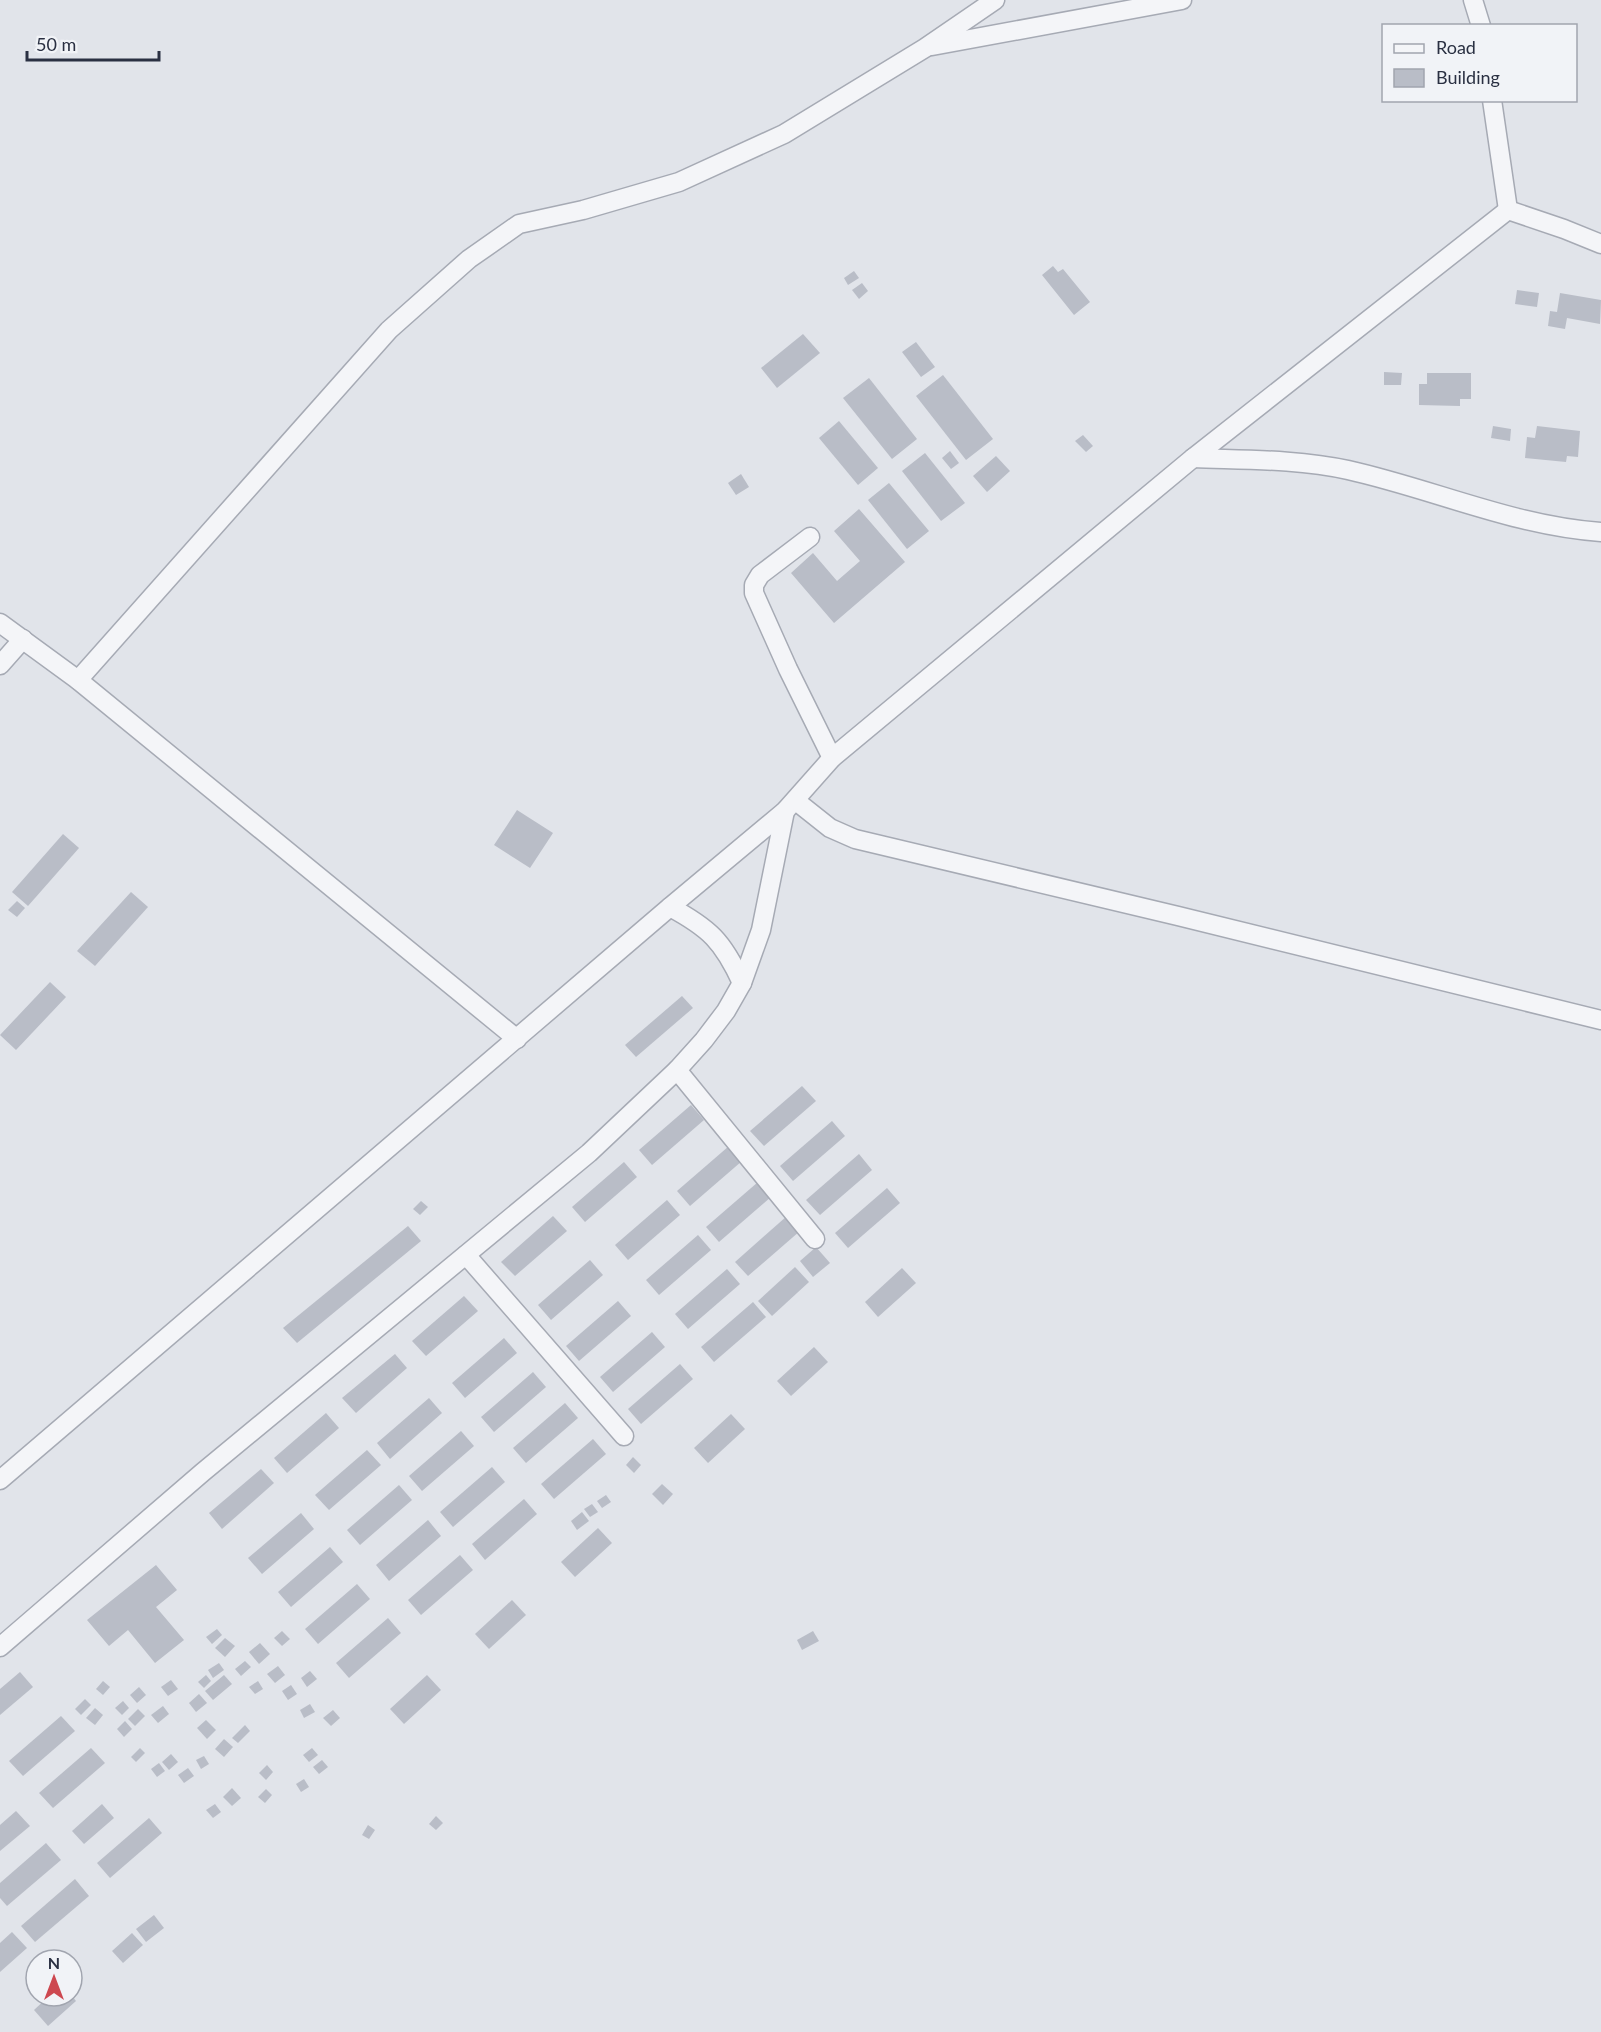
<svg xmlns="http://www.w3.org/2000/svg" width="1601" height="2032" font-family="Lato,sans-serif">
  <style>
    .building { fill: #b9bdc7 }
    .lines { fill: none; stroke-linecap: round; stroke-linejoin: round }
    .minor-casing { stroke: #a6aab4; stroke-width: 21 }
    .minor { stroke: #f4f5f8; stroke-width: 18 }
  </style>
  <rect width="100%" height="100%" fill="#e1e4ea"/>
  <g class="building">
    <polygon points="1053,266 1058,272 1063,269 1090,302 1074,315 1042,275"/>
    <polygon points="854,271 859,278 848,285 844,278"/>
    <polygon points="862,283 868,291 859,299 852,290"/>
    <polygon points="1517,290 1539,293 1537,307 1515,304"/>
    <polygon points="1560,293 1601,300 1600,324 1567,318 1565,329 1548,326 1550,311 1557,312"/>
    <polygon points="803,334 820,353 777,388 761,368"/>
    <polygon points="916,342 935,367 921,377 902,352"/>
    <polygon points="1384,372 1402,373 1401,385 1384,385"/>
    <polygon points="1427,373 1471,373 1471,399 1460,399 1460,406 1419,405 1419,384 1427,384"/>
    <polygon points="943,375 993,439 966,460 916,396"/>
    <polygon points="869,378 917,439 892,459 843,398"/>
    <polygon points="839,421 878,468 858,485 819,438"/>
    <polygon points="1493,426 1511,429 1510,441 1491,438"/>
    <polygon points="1537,426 1580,431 1578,457 1567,456 1566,462 1525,458 1527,437 1535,438"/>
    <polygon points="1083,435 1093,446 1086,452 1075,441"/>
    <polygon points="950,451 959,463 951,469 942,458"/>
    <polygon points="925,453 965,503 941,521 902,471"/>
    <polygon points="996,456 1010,471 987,492 973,476"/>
    <polygon points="741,474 749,487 736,495 728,483"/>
    <polygon points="889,483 929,531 907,549 868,500"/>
    <polygon points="859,509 905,562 834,623 791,573 813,553 837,581 860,561 834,531"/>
    <polygon points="517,810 553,833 530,868 494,845"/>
    <polygon points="63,834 79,848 28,906 12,892"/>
    <polygon points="131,892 148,907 95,966 77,951"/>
    <polygon points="17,901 25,908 17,917 8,910"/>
    <polygon points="50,982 66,997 16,1050 0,1035"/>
    <polygon points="682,996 693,1008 636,1057 625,1045"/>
    <polygon points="802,1086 816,1101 764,1146 750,1131"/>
    <polygon points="691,1105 704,1120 652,1165 639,1150"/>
    <polygon points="832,1121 845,1136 793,1181 780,1166"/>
    <polygon points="729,1146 742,1161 690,1206 677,1191"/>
    <polygon points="859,1154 872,1170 820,1215 806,1200"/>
    <polygon points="624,1162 637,1177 585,1222 572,1207"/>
    <polygon points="758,1182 771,1197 719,1242 706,1227"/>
    <polygon points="887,1188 900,1203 848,1248 835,1233"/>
    <polygon points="667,1200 680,1215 628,1260 615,1245"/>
    <polygon points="421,1201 428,1207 420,1215 413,1209"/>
    <polygon points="553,1216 567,1231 515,1276 501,1262"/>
    <polygon points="787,1216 800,1231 748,1276 735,1262"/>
    <polygon points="408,1226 421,1241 297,1343 283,1328"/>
    <polygon points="698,1235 711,1250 659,1295 646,1280"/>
    <polygon points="816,1247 830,1263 813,1277 800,1261"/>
    <polygon points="590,1260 603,1275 551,1320 538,1305"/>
    <polygon points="795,1267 809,1282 772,1316 758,1301"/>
    <polygon points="902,1268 916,1283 878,1317 865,1302"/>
    <polygon points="727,1269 740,1284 688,1329 675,1314"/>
    <polygon points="464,1296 478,1311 426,1356 412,1341"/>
    <polygon points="618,1301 631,1316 579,1361 566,1346"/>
    <polygon points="753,1302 766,1317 714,1362 701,1347"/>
    <polygon points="652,1332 665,1347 613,1392 600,1377"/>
    <polygon points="504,1338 517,1353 465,1398 452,1383"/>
    <polygon points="814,1347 828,1362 791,1396 777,1381"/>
    <polygon points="395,1354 407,1368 356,1413 342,1398"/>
    <polygon points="680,1364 693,1379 641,1424 628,1409"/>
    <polygon points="533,1372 546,1387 494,1432 481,1417"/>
    <polygon points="429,1398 442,1413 390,1459 377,1443"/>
    <polygon points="565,1403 578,1418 526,1463 513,1448"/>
    <polygon points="326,1413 339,1428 287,1473 274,1458"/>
    <polygon points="731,1414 745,1429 708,1463 694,1448"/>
    <polygon points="461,1431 474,1446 422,1491 409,1476"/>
    <polygon points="593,1439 606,1454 554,1499 541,1484"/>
    <polygon points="367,1450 381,1465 329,1510 315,1495"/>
    <polygon points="633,1457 641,1465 634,1473 626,1465"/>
    <polygon points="492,1467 505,1482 453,1527 440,1512"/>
    <polygon points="261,1469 274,1483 222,1529 209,1513"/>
    <polygon points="662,1484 673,1494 663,1505 652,1494"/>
    <polygon points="399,1485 412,1500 360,1545 347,1530"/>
    <polygon points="606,1495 611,1502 602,1508 597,1501"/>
    <polygon points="524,1499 537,1514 485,1560 472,1544"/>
    <polygon points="592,1504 598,1512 590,1517 584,1509"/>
    <polygon points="582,1512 589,1521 577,1530 571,1521"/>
    <polygon points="301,1513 314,1529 262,1574 248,1558"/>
    <polygon points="428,1520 441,1536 389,1581 376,1565"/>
    <polygon points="598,1528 612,1543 575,1577 561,1562"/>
    <polygon points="330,1547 343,1562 291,1607 278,1592"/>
    <polygon points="460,1555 473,1570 421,1615 408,1600"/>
    <polygon points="156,1565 177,1590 156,1607 184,1640 155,1663 128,1630 109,1646 87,1620"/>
    <polygon points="357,1584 370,1599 318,1644 305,1629"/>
    <polygon points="512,1600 526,1615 489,1649 475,1634"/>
    <polygon points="388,1618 401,1633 349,1678 336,1663"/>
    <polygon points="217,1629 222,1635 212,1644 206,1637"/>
    <polygon points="282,1631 290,1639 282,1646 274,1638"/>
    <polygon points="813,1631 819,1641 802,1650 797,1640"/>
    <polygon points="225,1638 235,1646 225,1657 215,1648"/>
    <polygon points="260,1643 270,1654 259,1664 249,1652"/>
    <polygon points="245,1661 251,1667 241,1676 235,1669"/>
    <polygon points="219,1663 224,1670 213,1678 208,1670"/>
    <polygon points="278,1666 285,1675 275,1683 267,1674"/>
    <polygon points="310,1671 317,1679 307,1687 301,1678"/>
    <polygon points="20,1672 33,1687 0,1715 0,1689"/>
    <polygon points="206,1675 211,1681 204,1688 198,1682"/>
    <polygon points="224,1675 232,1684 213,1700 205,1691"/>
    <polygon points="427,1675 441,1690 404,1724 390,1709"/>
    <polygon points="171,1680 178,1689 168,1696 161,1687"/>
    <polygon points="103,1681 110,1687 103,1695 96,1689"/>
    <polygon points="258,1681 263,1689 255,1694 249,1687"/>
    <polygon points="291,1685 297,1694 288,1700 282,1691"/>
    <polygon points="139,1687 146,1695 137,1703 130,1695"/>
    <polygon points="199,1694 207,1703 196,1712 189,1703"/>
    <polygon points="85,1699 91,1705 81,1715 75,1709"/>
    <polygon points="123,1701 129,1708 122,1715 115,1708"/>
    <polygon points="310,1704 315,1712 304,1718 300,1710"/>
    <polygon points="163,1706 169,1714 158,1723 151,1715"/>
    <polygon points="95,1708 103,1715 95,1725 86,1718"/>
    <polygon points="138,1709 145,1716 135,1726 128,1719"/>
    <polygon points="333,1710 340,1718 331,1726 323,1718"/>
    <polygon points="61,1716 75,1731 23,1776 9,1761"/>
    <polygon points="206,1720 216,1730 207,1739 197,1728"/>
    <polygon points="125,1721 132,1729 124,1737 117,1729"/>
    <polygon points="245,1725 250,1731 238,1743 232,1738"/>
    <polygon points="224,1739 233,1747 224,1757 215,1749"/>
    <polygon points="91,1748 105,1763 53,1808 39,1793"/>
    <polygon points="140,1748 145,1753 136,1762 131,1757"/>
    <polygon points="312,1748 318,1755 309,1762 303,1755"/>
    <polygon points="171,1754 178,1762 169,1770 162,1762"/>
    <polygon points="204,1756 209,1764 201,1769 196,1760"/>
    <polygon points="322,1760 328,1767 319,1774 313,1767"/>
    <polygon points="159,1763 165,1771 157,1777 151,1769"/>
    <polygon points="267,1765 273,1772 266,1780 259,1773"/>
    <polygon points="188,1768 194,1776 184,1783 178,1775"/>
    <polygon points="304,1779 309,1787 301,1792 296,1784"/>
    <polygon points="232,1788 241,1798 232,1806 223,1797"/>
    <polygon points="266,1789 272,1795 265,1803 258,1797"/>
    <polygon points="102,1804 114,1818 84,1844 72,1831"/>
    <polygon points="215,1804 221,1812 213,1818 206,1810"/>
    <polygon points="16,1811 30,1826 0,1851 0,1825"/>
    <polygon points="436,1816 443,1823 436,1830 429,1824"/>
    <polygon points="149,1818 162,1833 110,1878 97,1863"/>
    <polygon points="368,1825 375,1830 369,1839 362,1835"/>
    <polygon points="46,1843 61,1860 7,1906 0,1898 0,1883"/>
    <polygon points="75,1879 89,1896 35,1942 21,1926"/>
    <polygon points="154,1915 164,1928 146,1942 136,1929"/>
    <polygon points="12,1932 27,1948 0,1972 0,1943"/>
    <polygon points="132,1933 143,1945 123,1963 112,1951"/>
    <polygon points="49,1996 72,1996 76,2001 48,2026 34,2010"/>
  </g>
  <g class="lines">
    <g class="minor-casing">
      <g id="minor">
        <polyline points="1473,0 1481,26"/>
        <polyline points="932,46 1182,0"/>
        <polyline points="1492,100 1508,210"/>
        <polyline points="1508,210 1564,229 1601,244"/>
        <path d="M1193,458C1245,460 1298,459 1348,470C1433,489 1514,526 1601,532"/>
        <polyline points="810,537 760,575 754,585 754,593 788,669 832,758"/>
        <polyline points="0,623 78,680 517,1039"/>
        <polyline points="0,665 23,639"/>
        <polyline points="78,680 389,330 469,259 519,224 583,210 679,182 784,134 925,48 995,0"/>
        <polyline points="796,801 830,828 855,839 1178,916 1601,1020"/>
        <path d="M670,907C709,928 723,941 742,983"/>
        <polyline points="677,1070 815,1239"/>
        <polyline points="466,1255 624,1436"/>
        <polyline points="0,1480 670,907 785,811 832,758 1193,458 1508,210"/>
        <polyline points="0,1647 203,1472 589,1153 677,1070 704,1040 726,1011 742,983 761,930 785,811"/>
      </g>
    </g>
    <use href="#minor" class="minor"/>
  </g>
  <rect x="1382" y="24" width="195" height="78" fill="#f1f3f7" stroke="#a1a5af" stroke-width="1.5"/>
  <rect x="1394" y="44" width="30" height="9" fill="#f4f5f8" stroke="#a1a5af" stroke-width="1.5"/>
  <text x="1436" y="54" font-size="18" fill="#2a3042">Road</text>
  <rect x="1394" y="69" width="30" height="18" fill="#b9bdc7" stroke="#a1a5af" stroke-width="1.5"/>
  <text x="1436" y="84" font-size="18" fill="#2a3042">Building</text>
  <g transform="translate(54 1978)"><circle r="28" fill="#f1f3f7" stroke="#a1a5af" stroke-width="1.5"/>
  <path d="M0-4.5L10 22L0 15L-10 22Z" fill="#cd4850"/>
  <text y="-9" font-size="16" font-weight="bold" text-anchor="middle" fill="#2a3042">N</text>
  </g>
  <path d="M27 51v9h132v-9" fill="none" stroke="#2a3042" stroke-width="3"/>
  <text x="36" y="51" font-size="18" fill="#2a3042" stroke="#f1f3f7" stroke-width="4.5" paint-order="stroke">50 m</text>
</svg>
